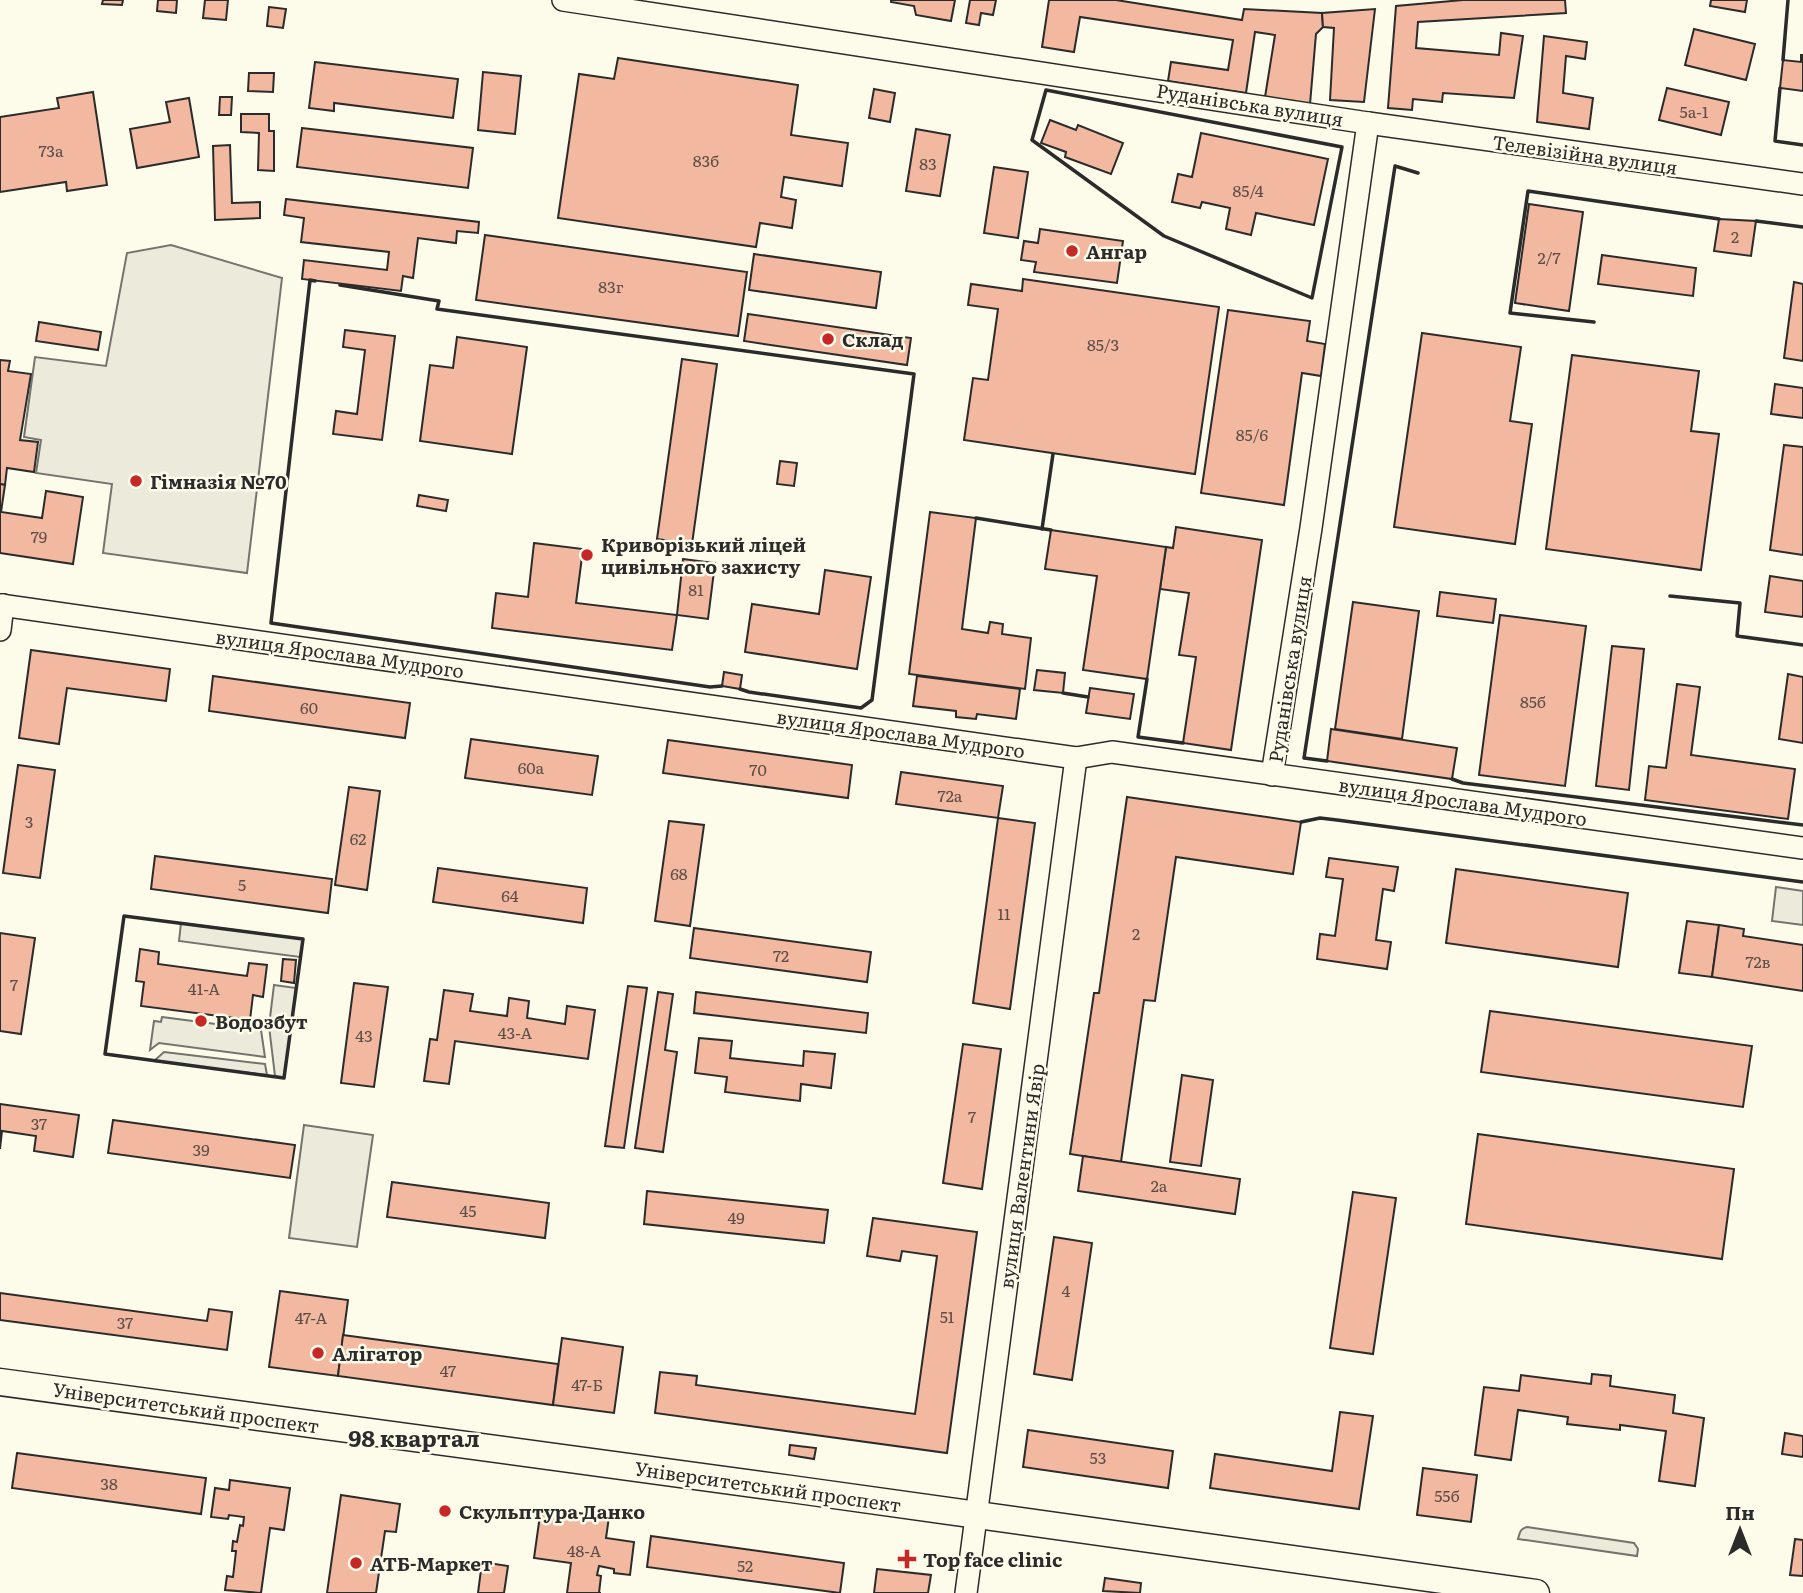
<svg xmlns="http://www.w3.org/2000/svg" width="1803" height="1593" font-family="Literata,serif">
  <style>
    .green { fill: #ecebdb; stroke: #74746e; stroke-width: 2 }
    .parking { fill: #eceadb; stroke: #74746e; stroke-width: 2 }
    .building { fill: #f2b8a0; stroke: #2b2b2b; stroke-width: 2 }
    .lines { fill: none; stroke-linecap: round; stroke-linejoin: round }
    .minor-casing { stroke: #2b2b2b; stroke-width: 24 }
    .major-casing { stroke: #2b2b2b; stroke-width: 29 }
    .minor { stroke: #fdfbea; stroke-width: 21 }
    .major { stroke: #fdfbea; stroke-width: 26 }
    .wall { stroke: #2b2b2b; stroke-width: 3.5 }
    .poi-dot { fill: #c62828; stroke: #fdfbea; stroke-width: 2.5 }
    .labels { text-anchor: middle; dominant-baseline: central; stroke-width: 5; stroke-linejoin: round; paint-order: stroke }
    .number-label { font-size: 16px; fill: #5d4e48 }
    .street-label { font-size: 19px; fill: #2b2b2b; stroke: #fdfbea }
    .poi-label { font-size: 19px; font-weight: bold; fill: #2b2b2b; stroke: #fdfbea; text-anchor: start }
    .quarter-label { font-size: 23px; font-weight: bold; fill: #2b2b2b; stroke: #fdfbea }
  </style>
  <rect width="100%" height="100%" fill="#fdfbea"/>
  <g class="green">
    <polygon points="171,245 282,278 247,573 103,553 112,484 36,473 41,440 24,437 35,357 106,366 127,253"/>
    <polygon points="181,923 303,939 300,957 179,941"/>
    <polygon points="274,985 296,988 284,1078 275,1076 269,1026"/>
    <polygon points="162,1017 261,1030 265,1057 159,1043 150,1050 154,1021 161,1022"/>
    <polygon points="164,1052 265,1064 267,1075 154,1061"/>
    <polygon points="304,1125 373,1135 357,1247 289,1238"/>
    <path d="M1527,1527L1634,1543L1638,1549L1637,1556L1518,1539C1520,1532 1520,1529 1527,1527Z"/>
  </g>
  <polygon class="parking" points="1776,887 1803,891 1803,925 1772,921"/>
  <g class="building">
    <polygon points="103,0 123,0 122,5 102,4"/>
    <polygon points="158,0 177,0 176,13 157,11"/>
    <polygon points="205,0 228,0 226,20 203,18"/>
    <polygon points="891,0 955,0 951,21 916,15 914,6 891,2"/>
    <polygon points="970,0 996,0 993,15 981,13 979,25 966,23"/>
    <polygon points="1049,0 1116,0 1242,20 1244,9 1322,13 1323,27 1316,34 1310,104 1265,97 1275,35 1255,32 1246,93 1168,81 1171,62 1228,70 1233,40 1080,17 1074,52 1042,47"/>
    <polygon points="1463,0 1565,0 1566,13 1418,22 1416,48 1499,55 1501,33 1523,36 1514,98 1443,93 1442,102 1413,99 1412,110 1388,108 1396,6"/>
    <polygon points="1711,0 1747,0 1745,12 1710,6"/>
    <polygon points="269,7 286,9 283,28 267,26"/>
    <polygon points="1375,9 1364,102 1330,100 1334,28 1323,27 1322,13"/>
    <polygon points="1694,29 1755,44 1746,80 1685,65"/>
    <polygon points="1544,36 1587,42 1585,59 1566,56 1563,93 1593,98 1589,129 1537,122"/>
    <polygon points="1801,55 1803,55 1803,91 1780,88 1783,60 1801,62"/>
    <polygon points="618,58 798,85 791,135 848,143 842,186 784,177 781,197 796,200 792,228 760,223 756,247 558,218 579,74 614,79"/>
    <polygon points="315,62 458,79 453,118 334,103 334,111 309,108"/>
    <polygon points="483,72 521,76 515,134 478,130"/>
    <polygon points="249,73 274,73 273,92 248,91"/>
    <polygon points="1667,88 1729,102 1721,135 1659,120"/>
    <polygon points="874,89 895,93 890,122 869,118"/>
    <polygon points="93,92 107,185 67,191 66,182 0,192 0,117 59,108 57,98"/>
    <polygon points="220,97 232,97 231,115 219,115"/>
    <polygon points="189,98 199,157 137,168 130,129 170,122 166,102"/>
    <polygon points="241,114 269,114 269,131 274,131 274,171 258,170 259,133 241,132"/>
    <polygon points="1050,120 1076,130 1078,125 1123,143 1111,174 1065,157 1066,152 1041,143"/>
    <polygon points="302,128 473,148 468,188 297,167"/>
    <polygon points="916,129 950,135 940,196 906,191"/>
    <polygon points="1201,133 1328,159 1314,225 1256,213 1251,235 1226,229 1230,208 1202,202 1200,208 1172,202 1178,174 1192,177"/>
    <polygon points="230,145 232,203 260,202 260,218 215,220 213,146"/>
    <polygon points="994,167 1028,172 1018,238 984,233"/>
    <polygon points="286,199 479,222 478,233 457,231 456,243 418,238 413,278 403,276 401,291 302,279 304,260 387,270 389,252 301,242 304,218 284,215"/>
    <polygon points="1529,204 1583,212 1569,311 1515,303"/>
    <polygon points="1719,219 1756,221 1751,256 1714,251"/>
    <polygon points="1040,229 1123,241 1117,283 1034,272 1036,262 1021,260 1024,241 1038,243"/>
    <polygon points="485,235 747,272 738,336 476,300"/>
    <polygon points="754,254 881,272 876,308 749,290"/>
    <polygon points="1602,255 1696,268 1693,296 1598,284"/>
    <polygon points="1023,279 1219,307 1195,474 964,440 973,378 988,380 998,309 968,305 971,284 1022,291"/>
    <polygon points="1794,282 1803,284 1803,361 1784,358"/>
    <polygon points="1228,310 1310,321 1307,341 1325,344 1321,376 1302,373 1284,505 1201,493"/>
    <polygon points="748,314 911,338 907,365 744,341"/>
    <polygon points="39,322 101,332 98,350 36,341"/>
    <polygon points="345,330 395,336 382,440 333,434 336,411 357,414 365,350 343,347"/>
    <polygon points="1422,333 1521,347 1510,421 1532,424 1515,544 1394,527"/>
    <polygon points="457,337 527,347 512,454 420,441 430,365 453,368"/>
    <polygon points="1572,355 1699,371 1691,431 1719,434 1701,570 1546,549"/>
    <polygon points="682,359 717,364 692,544 657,539"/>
    <polygon points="0,360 10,361 8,371 31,374 20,440 38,442 34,472 7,468 5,485 0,484"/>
    <polygon points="1775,384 1803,388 1803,418 1771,414"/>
    <polygon points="1784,445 1803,447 1803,555 1770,550"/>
    <polygon points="780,461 797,463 794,486 777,484"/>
    <polygon points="0,484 5,485 1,512 42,518 46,491 83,497 73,564 0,553"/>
    <polygon points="419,495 448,500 446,511 417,506"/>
    <polygon points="930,512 976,518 962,629 988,633 990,622 1003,624 1002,634 1031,638 1025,689 909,674"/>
    <polygon points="1176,527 1262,540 1231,750 1183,743 1196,657 1179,655 1189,593 1160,589 1166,547 1173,548"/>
    <polygon points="1051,530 1166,547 1147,679 1083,670 1097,576 1045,569"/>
    <polygon points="534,543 583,549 576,603 677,615 672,650 492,628 496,593 528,597"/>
    <polygon points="683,559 715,563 708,619 677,615"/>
    <polygon points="825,570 871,577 857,669 745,652 752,604 819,614"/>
    <polygon points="1770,576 1803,581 1803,617 1765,612"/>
    <polygon points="1440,592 1496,599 1493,623 1437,616"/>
    <polygon points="1353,602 1419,611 1402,739 1335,729"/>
    <polygon points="1500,615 1586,626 1565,786 1479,775"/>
    <polygon points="1612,646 1644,649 1629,790 1596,786"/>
    <polygon points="31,650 170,669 166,701 67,688 59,744 19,738"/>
    <polygon points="1037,670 1065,673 1063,693 1034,690"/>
    <polygon points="724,672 742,675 740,689 722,686"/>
    <polygon points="1788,674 1803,677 1803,743 1779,739"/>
    <polygon points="213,676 410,703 405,738 209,711"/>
    <polygon points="917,676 1020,689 1016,719 977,714 976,719 956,717 956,711 913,706"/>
    <polygon points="1677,684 1700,687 1691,755 1795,769 1788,819 1645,800 1649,766 1666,768"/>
    <polygon points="1090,688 1134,694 1130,719 1086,713"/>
    <polygon points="1331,729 1457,748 1452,779 1327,761"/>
    <polygon points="471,739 598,756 592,795 465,778"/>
    <polygon points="668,740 852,765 848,798 663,773"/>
    <polygon points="18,765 55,770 40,878 3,873"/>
    <polygon points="901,772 1003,786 998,818 896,804"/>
    <polygon points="349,787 380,791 367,890 335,885"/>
    <polygon points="1127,797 1301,822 1293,874 1176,857 1155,1001 1144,1000 1121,1162 1070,1154 1094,993 1099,993"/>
    <polygon points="998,818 1035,823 1010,1009 973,1003"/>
    <polygon points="669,821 704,825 690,926 655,921"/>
    <polygon points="155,856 332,879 328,913 151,889"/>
    <polygon points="1329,858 1398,867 1394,891 1383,889 1376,940 1391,942 1387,969 1317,959 1320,934 1335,936 1343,879 1326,877"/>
    <polygon points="438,868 587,888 583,923 433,902"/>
    <polygon points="1456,869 1628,893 1618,967 1446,943"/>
    <polygon points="1687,921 1719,925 1712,977 1679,973"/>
    <polygon points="1719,925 1744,929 1743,936 1803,945 1803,991 1712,977"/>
    <polygon points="694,928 871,952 867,982 690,958"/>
    <polygon points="0,933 35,938 21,1034 0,1031"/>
    <polygon points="140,949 159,952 158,964 232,974 247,976 249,963 267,965 263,997 253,995 250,1020 141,1006 144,982 136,981"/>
    <polygon points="283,959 296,960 294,983 281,981"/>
    <polygon points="354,983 388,987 374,1087 341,1083"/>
    <polygon points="628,986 647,988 624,1148 605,1146"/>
    <polygon points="444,990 473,994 470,1011 507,1016 509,998 529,1001 527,1018 565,1024 567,1006 595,1010 588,1059 455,1041 449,1084 424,1081 430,1039 437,1040"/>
    <polygon points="658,992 673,994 665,1050 677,1052 663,1152 635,1148"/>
    <polygon points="696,992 868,1013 866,1033 694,1013"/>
    <polygon points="1490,1011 1752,1046 1743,1107 1481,1072"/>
    <polygon points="699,1038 732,1041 730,1058 803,1066 804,1051 835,1054 831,1088 801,1084 800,1101 725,1092 727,1077 695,1073"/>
    <polygon points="963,1044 1001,1049 982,1189 943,1183"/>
    <polygon points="1182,1075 1213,1080 1201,1166 1170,1162"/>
    <polygon points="0,1104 79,1115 73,1157 34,1151 36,1136 2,1131 0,1149"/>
    <polygon points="113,1120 295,1145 290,1178 108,1153"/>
    <polygon points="1478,1134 1734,1169 1722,1259 1466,1224"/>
    <polygon points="1083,1156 1240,1179 1235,1214 1078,1191"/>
    <polygon points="392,1182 549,1203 545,1238 387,1217"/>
    <polygon points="647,1191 828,1210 824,1243 644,1224"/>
    <polygon points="1353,1192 1396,1198 1373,1354 1330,1348"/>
    <polygon points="873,1218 977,1232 947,1453 655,1413 660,1372 697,1376 696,1385 915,1414 937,1256 902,1251 900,1261 867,1256"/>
    <polygon points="1054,1237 1092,1243 1072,1380 1034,1374"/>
    <polygon points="280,1291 348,1300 338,1376 269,1367"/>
    <polygon points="0,1293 207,1321 209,1309 232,1312 227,1350 0,1320"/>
    <polygon points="343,1335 558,1364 553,1405 338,1376"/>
    <polygon points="562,1338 623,1347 614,1413 553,1405"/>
    <polygon points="1592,1374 1611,1376 1610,1386 1675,1395 1673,1413 1704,1418 1695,1486 1659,1481 1666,1431 1620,1425 1620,1430 1567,1424 1568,1417 1518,1410 1511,1460 1475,1455 1484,1387 1519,1391 1521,1375 1591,1384"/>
    <polygon points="1340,1412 1373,1416 1359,1509 1210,1488 1215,1454 1332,1471"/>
    <polygon points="1028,1430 1173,1451 1168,1488 1023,1467"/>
    <polygon points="1785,1433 1803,1436 1803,1457 1782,1454"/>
    <polygon points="790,1445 816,1448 814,1459 789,1455"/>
    <polygon points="17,1453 206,1478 201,1514 12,1488"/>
    <polygon points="1423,1468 1477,1475 1471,1522 1417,1515"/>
    <polygon points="230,1480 290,1488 284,1530 270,1528 261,1593 225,1590 227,1576 233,1577 236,1551 232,1551 233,1541 237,1542 240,1525 243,1526 244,1517 229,1515 228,1519 211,1517 215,1488 229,1490"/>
    <polygon points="341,1495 400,1504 396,1532 385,1531 376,1593 327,1593"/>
    <polygon points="541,1508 609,1517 606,1538 634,1542 630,1575 614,1573 614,1569 599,1566 597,1575 601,1576 599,1593 601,1593 567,1593 571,1563 534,1558"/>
    <polygon points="651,1536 844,1563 840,1593 647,1567"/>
    <polygon points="1795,1539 1803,1540 1803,1576 1790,1575"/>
    <polygon points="482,1562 508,1566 504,1593 478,1593"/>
    <polygon points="877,1569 931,1575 928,1593 874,1593"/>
    <polygon points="1105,1578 1141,1583 1140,1593 1103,1591"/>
  </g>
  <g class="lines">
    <g class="minor-casing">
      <g id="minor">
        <polyline points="563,0 1368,123 1311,528 1272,775"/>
        <polyline points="1368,123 1803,184"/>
        <polyline points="0,605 1076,758 1112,752 1803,848"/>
        <polyline points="0,630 3,605"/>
        <polyline points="966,1593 1076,758"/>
      </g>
    </g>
    <g class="major-casing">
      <polyline id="major" points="0,1382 791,1489 1536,1593"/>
    </g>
    <use href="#minor" class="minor"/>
    <use href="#major" class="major"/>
    <g class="wall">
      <polyline points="1783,60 1788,0"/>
      <polyline points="1780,88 1775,141 1803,145"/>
      <polygon points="1046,90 1342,147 1312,298 1164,236 1032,140"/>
      <polyline points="1756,221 1803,227"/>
      <polyline points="315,281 310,280 271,623 710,687 722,686"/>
      <polyline points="340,285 439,301 437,309 914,374 872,700 861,708 749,692 740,689"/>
      <polyline points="1594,322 1510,313 1528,191 1719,219"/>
      <polyline points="976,518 1051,530"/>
      <polyline points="1042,529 1053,454"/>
      <polyline points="1670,596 1740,603 1737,636 1803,645"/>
      <polyline points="1147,679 1138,737 1183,743"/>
      <polyline points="1063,693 1088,697"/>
      <polyline points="1327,761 1304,758 1395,166 1418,173"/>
      <polyline points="1452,779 1463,783 1803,825"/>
      <polyline points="1301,822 1320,818 1337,820 1803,882"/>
      <polygon points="124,916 303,939 284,1078 105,1054"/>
    </g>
  </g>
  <g class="poi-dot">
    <circle cx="1072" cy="251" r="7"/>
    <circle cx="828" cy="339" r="7"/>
    <circle cx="136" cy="481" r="7"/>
    <circle cx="587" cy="555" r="7"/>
    <circle cx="201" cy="1021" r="7"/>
    <circle cx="318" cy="1353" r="7"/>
    <circle cx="445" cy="1511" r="7"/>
    <path d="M903.5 1548.5h7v7h7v7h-7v7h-7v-7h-7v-7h7z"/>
    <circle cx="356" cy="1563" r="7"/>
  </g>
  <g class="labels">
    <g class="number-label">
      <text x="1694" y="111">5а-1</text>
      <text x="51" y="150">73а</text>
      <text x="706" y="160">83б</text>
      <text x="928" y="163">83</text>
      <text x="1248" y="190">85/4</text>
      <text x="1735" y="236">2</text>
      <text x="1549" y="257">2/7</text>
      <text x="611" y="286">83г</text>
      <text x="1103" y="344">85/3</text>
      <text x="1252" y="434">85/6</text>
      <text x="39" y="536">79</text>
      <text x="696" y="589">81</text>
      <text x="1533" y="701">85б</text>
      <text x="309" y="707">60</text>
      <text x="531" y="767">60а</text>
      <text x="758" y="769">70</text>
      <text x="950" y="795">72а</text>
      <text x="29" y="821">3</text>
      <text x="358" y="838">62</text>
      <text x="679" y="873">68</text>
      <text x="242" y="884">5</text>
      <text x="510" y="895">64</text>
      <text x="1004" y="913">11</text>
      <text x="1136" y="933">2</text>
      <text x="781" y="955">72</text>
      <text x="1758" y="961">72в</text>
      <text x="14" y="984">7</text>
      <text x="204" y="988">41-А</text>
      <text x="515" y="1032">43-А</text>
      <text x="364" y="1035">43</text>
      <text x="972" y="1116">7</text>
      <text x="39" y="1123">37</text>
      <text x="201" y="1149">39</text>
      <text x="1159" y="1185">2а</text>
      <text x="468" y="1210">45</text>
      <text x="736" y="1217">49</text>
      <text x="1066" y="1290">4</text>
      <text x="947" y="1316">51</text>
      <text x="311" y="1317">47-А</text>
      <text x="125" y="1322">37</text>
      <text x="448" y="1370">47</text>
      <text x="587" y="1384">47-Б</text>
      <text x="1098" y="1457">53</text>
      <text x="109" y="1483">38</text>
      <text x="1447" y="1495">55б</text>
      <text x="584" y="1550">48-А</text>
      <text x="745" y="1565">52</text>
    </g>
    <g class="street-label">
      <text transform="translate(1250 104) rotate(9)">Руданівська вулиця</text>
      <text transform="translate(1585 154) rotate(8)">Телевізійна вулиця</text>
      <text transform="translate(340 653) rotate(8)">вулиця Ярослава Мудрого</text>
      <text transform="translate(1289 669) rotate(-81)">Руданівська вулиця</text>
      <text transform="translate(901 733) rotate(8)">вулиця Ярослава Мудрого</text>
      <text transform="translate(1463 801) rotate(8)">вулиця Ярослава Мудрого</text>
      <text transform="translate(1021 1176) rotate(-82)">вулиця Валентини Явір</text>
      <text transform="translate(186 1407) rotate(8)">Університетський проспект</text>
      <text transform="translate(768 1486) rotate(8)">Університетський проспект</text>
    </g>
    <g class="poi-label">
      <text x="1086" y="251">Ангар</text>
      <text x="842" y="339">Склад</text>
      <text x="150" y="481">Гімназія №70</text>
      <text x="601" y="544">Криворізький ліцей<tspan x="601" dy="22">цивільного захисту</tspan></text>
      <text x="215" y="1021">Водозбут</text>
      <text x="332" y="1353">Алігатор</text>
      <text x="459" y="1511">Скульптура Данко</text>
      <text x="923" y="1559">Top face clinic</text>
      <text x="370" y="1563">АТБ-Маркет</text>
    </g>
    <g class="quarter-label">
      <text x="414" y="1437">98 квартал</text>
    </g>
  </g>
  <g transform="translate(1740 1530)" stroke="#fdfbea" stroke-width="5" paint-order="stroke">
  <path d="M0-5L12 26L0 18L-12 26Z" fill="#2b2b2b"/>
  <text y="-10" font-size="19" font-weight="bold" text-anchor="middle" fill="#2b2b2b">Пн</text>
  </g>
</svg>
